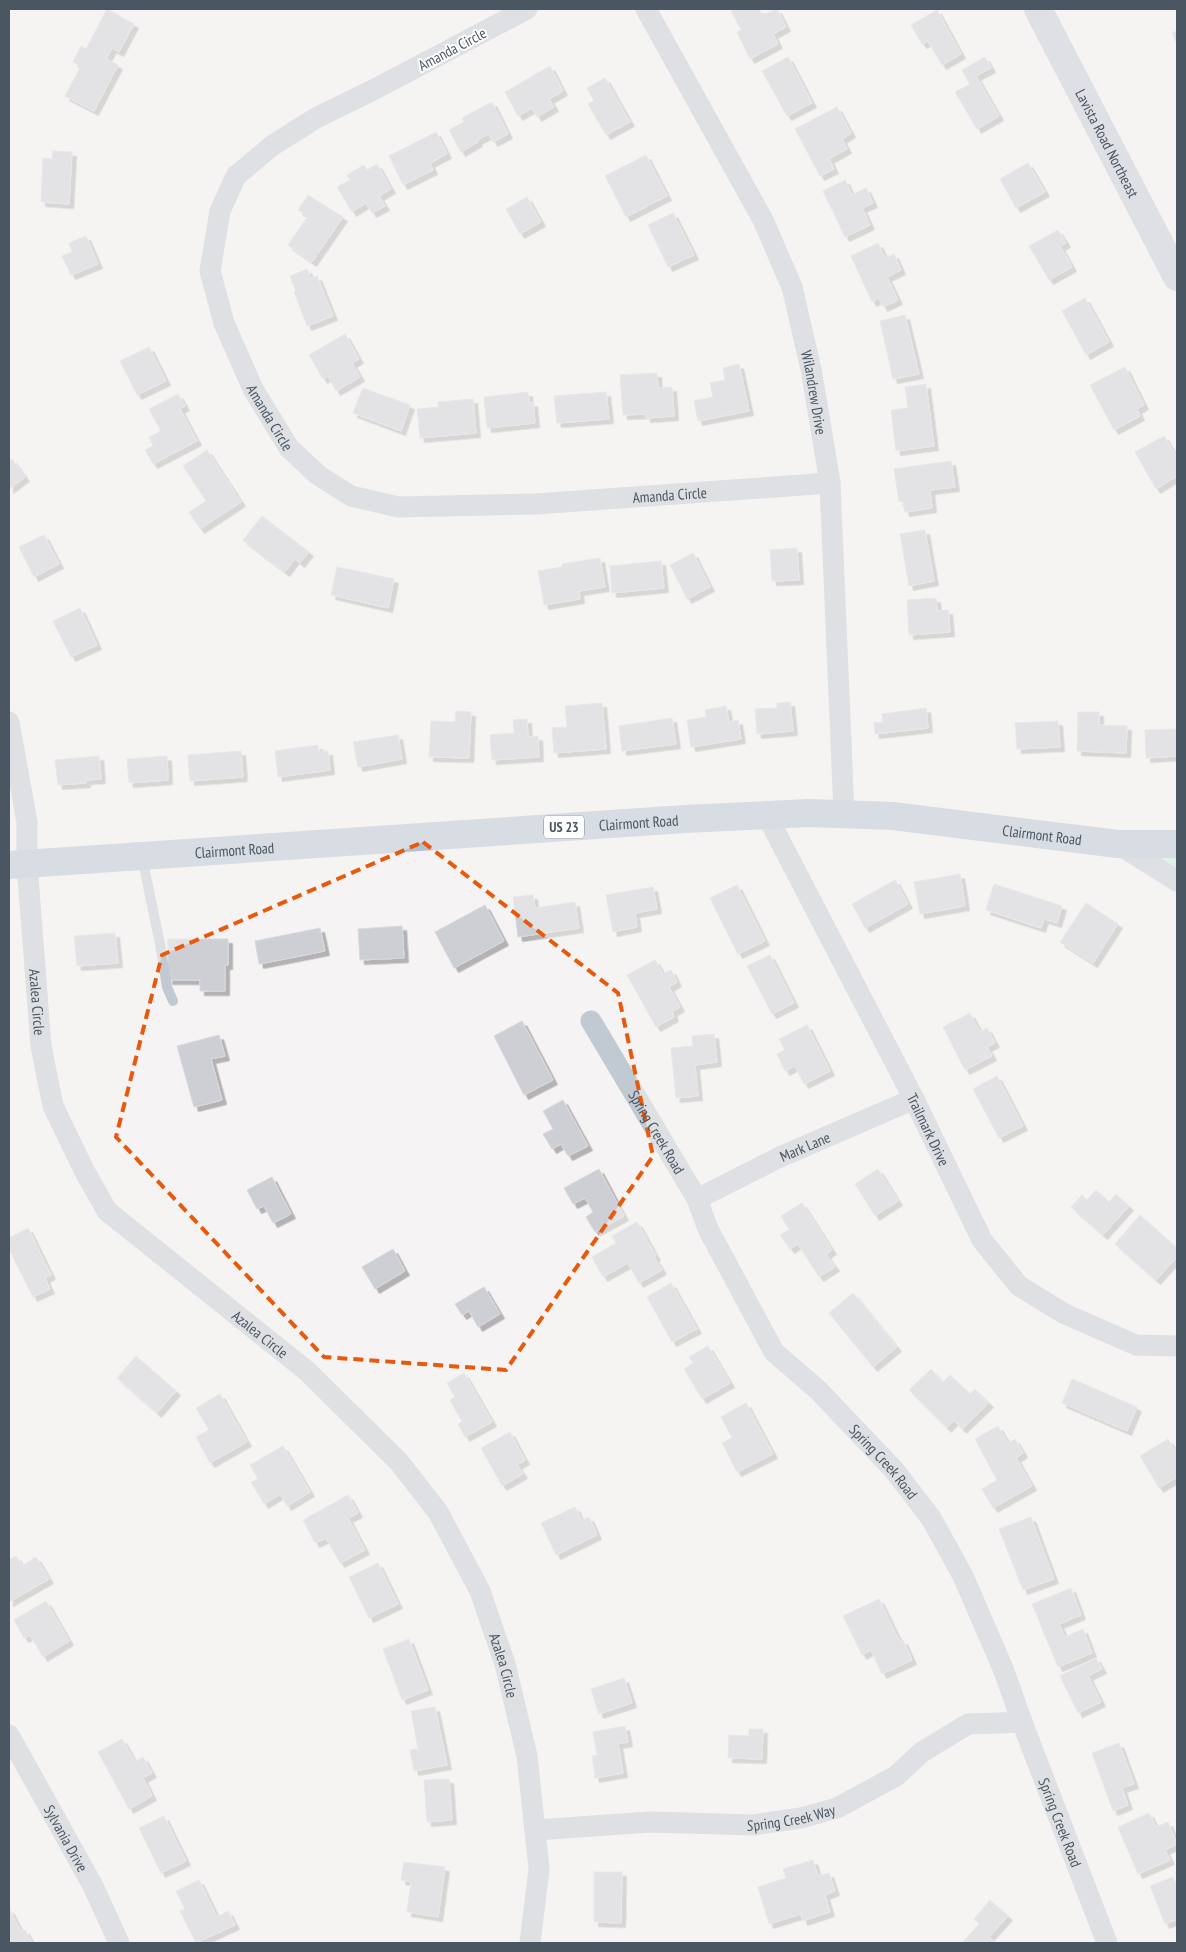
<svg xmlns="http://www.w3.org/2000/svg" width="1186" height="1952" font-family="'PT Sans Narrow',sans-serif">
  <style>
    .green { fill: #c3f1d5 }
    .building { fill: #cdcfd5; stroke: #d7d9de; filter: url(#shadow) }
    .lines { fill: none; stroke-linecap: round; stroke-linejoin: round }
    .service { stroke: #c1cad2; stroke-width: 10 }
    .minor { stroke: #c1cad2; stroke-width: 21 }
    .secondary { stroke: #c1cbd6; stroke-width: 28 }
    .primary { stroke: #b3c2d1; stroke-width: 28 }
    .marked { fill: none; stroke: #e8590c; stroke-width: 4; stroke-dasharray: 10 6; stroke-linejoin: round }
    .labels { text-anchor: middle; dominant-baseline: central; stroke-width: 4; stroke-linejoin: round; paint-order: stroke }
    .shield { fill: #fff; stroke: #808990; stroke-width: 1 }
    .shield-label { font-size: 14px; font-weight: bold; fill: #4a5661 }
    .street-label { font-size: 15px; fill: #4a5661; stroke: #fff }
  </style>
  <defs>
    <filter id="shadow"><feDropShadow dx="4.5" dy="4.5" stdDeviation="0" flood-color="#0004"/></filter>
  </defs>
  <rect width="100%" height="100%" fill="#f5f3f3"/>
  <polygon class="green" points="1177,850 1177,875 1149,856"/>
  <g class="building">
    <polygon points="107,9 134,24 119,52 112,48 106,59 118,65 94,111 65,96 81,66 73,62 81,46 86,49"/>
    <polygon points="734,9 759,9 762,15 777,9 786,27 773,34 778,44 750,59 737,32 741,30 731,11"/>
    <polygon points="937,10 961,54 942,65 928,41 922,44 911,25"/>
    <polygon points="1177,31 1177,44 1172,33"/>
    <polygon points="788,57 812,103 787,116 762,71"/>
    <polygon points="985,57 991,68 976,76 999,116 977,129 955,92 970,84 962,70"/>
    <polygon points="550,66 563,91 549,99 554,107 537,117 532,108 518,116 505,92"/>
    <polygon points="605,78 630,122 606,135 588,104 594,101 587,88"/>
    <polygon points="492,102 508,134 493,142 489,134 477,140 478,142 461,152 449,130 464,122 462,118"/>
    <polygon points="837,107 851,133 842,139 847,149 829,159 834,169 820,176 795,129"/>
    <polygon points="436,132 447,154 430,163 433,170 403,185 389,156"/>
    <polygon points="53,151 72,152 69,204 41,202 43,158 52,159"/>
    <polygon points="646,155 667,196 626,217 605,176"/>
    <polygon points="1028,163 1045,192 1016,208 1000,179"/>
    <polygon points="377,164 391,189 379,196 385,206 372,213 366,203 352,212 337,187 350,180 347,175 364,165 367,170"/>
    <polygon points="845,180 852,195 866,188 873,203 862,208 870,225 845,237 823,191"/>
    <polygon points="308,195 343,217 312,262 288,245 308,216 298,210"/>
    <polygon points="527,197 541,222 520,234 506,209"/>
    <polygon points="673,213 694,255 668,267 648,225"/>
    <polygon points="1058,230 1066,243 1060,246 1072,267 1049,280 1029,246"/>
    <polygon points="86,236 98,264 71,275 62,256 72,252 69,243"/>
    <polygon points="878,243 885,258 894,254 901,270 887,277 898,300 883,307 879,298 872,302 851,256"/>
    <polygon points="307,269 311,278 317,276 333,316 307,326 294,292 296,291 290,276"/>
    <polygon points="1085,298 1109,342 1086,355 1062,311"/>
    <polygon points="905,315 919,374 893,379 880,321"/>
    <polygon points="345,334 359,359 352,363 360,377 336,391 328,376 323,379 309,355"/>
    <polygon points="149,347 166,381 137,395 120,361"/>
    <polygon points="739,364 749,411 698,421 694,401 713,397 710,383 725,380 723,368"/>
    <polygon points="1125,367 1144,405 1137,409 1140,416 1114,430 1090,385"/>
    <polygon points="657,373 658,388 672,387 674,416 646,418 646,414 623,415 620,375"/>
    <polygon points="926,384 934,446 896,451 891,410 908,408 905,387"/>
    <polygon points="363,388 410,405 401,431 353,413"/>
    <polygon points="528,392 529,403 533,402 535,423 487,428 484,397"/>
    <polygon points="606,392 609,419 557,423 554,396"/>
    <polygon points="178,394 185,406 180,409 197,441 153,464 145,450 153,446 149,437 161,431 149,409"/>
    <polygon points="473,399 476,433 420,438 417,409 438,407 438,402"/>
    <polygon points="1164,436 1177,458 1177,476 1156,489 1135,452"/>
    <polygon points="207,450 241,502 200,529 189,512 206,501 183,466"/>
    <polygon points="12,459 25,477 9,489 9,461"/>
    <polygon points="951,461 955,487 930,490 932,508 905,512 903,501 899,502 894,469"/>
    <polygon points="262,516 309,552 300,563 295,559 285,572 243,540"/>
    <polygon points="925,530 934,581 909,586 900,534"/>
    <polygon points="44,535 59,564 34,577 19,547"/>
    <polygon points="797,548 799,580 772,581 770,550"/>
    <polygon points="693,553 710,587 687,599 670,565"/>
    <polygon points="600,558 605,587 579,591 580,599 544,605 538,571 562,567 562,564"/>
    <polygon points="661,561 664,588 612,593 610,566"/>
    <polygon points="337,567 394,579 388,608 331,595"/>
    <polygon points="936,598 937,611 948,610 950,632 909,635 907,600"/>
    <polygon points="80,608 97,645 71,657 53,621"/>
    <polygon points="790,702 793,731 757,734 755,709 777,708 777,703"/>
    <polygon points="602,703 606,749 554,753 552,728 567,727 565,706"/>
    <polygon points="726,706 729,722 738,720 741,739 691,747 687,720 706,717 705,710"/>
    <polygon points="926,708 928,728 875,734 874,723 883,722 882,714"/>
    <polygon points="456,711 471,712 469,758 429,757 431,721 455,722"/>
    <polygon points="1078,712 1099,712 1099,725 1127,726 1126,753 1077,751"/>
    <polygon points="672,718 676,744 622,751 619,726"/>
    <polygon points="527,719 528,737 538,736 539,757 492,760 490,735 514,733 513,720"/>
    <polygon points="1058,721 1060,747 1017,749 1015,723"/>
    <polygon points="1177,729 1177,756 1146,758 1145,730"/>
    <polygon points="398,735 402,759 358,767 353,742"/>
    <polygon points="318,745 319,752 328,751 330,770 278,777 275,751"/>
    <polygon points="241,751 243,777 190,781 188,755"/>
    <polygon points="99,756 101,779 86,780 86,783 58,785 55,760"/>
    <polygon points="167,756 168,780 129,783 127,759"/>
    <polygon points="960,874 965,906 920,914 914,882"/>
    <polygon points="895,880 908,904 865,928 852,904"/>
    <polygon points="994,884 1062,906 1057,923 1044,919 1041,928 986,910"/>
    <polygon points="737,885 765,941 738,954 710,898"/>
    <polygon points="653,887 657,909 635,913 637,927 613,932 606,895"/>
    <polygon points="533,895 535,908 575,902 579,928 518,937 513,897"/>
    <polygon points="1086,903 1118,924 1093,963 1060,942"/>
    <polygon points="485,905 504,941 454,968 435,932"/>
    <polygon points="402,926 404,958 360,960 358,929"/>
    <polygon points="320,928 325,951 259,964 255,941"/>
    <polygon points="115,933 118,963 77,966 74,936"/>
    <polygon points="168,939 228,939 228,965 225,965 225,991 200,991 200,980 168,980"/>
    <polygon points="770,955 794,1003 772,1014 747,966"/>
    <polygon points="655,960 663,974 671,970 677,982 669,987 680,1007 672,1012 674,1017 656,1027 627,975"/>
    <polygon points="970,1013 980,1032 987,1028 995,1043 987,1047 992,1056 965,1070 943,1027"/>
    <polygon points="522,1021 553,1080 524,1095 494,1036"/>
    <polygon points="807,1025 830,1071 804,1084 795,1066 785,1071 777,1054 785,1050 779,1039"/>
    <polygon points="714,1034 717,1062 695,1065 698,1096 676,1098 671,1048 693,1046 692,1036"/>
    <polygon points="219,1035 225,1056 211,1059 222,1100 194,1107 177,1046"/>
    <polygon points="997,1076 1023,1126 999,1138 973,1089"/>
    <polygon points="563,1100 588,1146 568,1156 561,1144 552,1149 543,1134 553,1129 543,1111"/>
    <polygon points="599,1169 624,1216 595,1232 586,1217 593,1212 585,1198 573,1204 564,1188"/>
    <polygon points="878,1169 898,1201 875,1216 855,1184"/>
    <polygon points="272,1177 291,1214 273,1223 264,1206 257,1209 247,1190"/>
    <polygon points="1096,1190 1109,1202 1116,1194 1129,1206 1103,1235 1071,1207 1082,1195 1087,1200"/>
    <polygon points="802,1203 832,1250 826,1254 835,1267 819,1277 798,1244 790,1249 780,1235 789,1230 781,1216"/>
    <polygon points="1140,1215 1177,1248 1177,1257 1156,1280 1115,1244"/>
    <polygon points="637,1222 656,1256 654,1257 662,1270 639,1283 628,1263 603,1277 592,1257 616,1243 612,1236"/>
    <polygon points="28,1228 51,1275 45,1278 50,1289 33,1297 9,1249 9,1238"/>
    <polygon points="393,1249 405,1271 375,1289 362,1267"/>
    <polygon points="671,1283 697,1329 672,1342 647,1297"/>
    <polygon points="484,1287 500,1314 478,1327 469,1311 462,1315 455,1304"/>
    <polygon points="853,1293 897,1347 873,1367 829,1313"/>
    <polygon points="708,1346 730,1383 702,1399 684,1369 693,1363 689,1357"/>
    <polygon points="136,1356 176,1391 157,1413 117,1378"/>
    <polygon points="931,1369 943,1382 950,1375 970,1394 975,1389 989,1403 962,1429 954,1420 947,1428 909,1390"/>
    <polygon points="464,1373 492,1422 465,1437 458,1424 462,1422 450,1400 455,1397 447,1383"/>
    <polygon points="1072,1379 1137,1407 1127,1431 1062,1403"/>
    <polygon points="220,1394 247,1442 210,1463 196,1437 209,1430 196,1408"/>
    <polygon points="746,1403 773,1454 737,1472 722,1443 732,1438 721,1417"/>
    <polygon points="998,1426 1008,1443 1015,1439 1023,1453 1016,1458 1032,1486 993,1508 982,1489 997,1480 975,1439"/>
    <polygon points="510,1432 525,1460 517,1465 523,1474 502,1486 481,1448"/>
    <polygon points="1168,1439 1177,1454 1177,1477 1159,1488 1140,1456"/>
    <polygon points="283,1446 310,1492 287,1506 280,1494 264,1504 251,1482 258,1479 250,1465"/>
    <polygon points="348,1495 358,1513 348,1518 365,1550 340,1563 326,1538 315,1543 303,1520"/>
    <polygon points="575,1507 582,1521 589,1517 597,1535 556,1555 541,1523"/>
    <polygon points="1031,1517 1054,1579 1023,1590 999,1529"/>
    <polygon points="16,1556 22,1566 36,1557 49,1579 9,1602 9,1558 10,1559"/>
    <polygon points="378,1563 398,1604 369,1618 349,1577"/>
    <polygon points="1071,1588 1081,1615 1059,1624 1065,1637 1083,1629 1092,1653 1058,1667 1032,1604"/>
    <polygon points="879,1599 900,1642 903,1640 912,1660 882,1674 871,1650 862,1655 843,1616"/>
    <polygon points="46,1601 69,1641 43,1657 30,1635 24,1638 14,1620"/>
    <polygon points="409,1639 428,1690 402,1700 383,1649"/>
    <polygon points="1096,1658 1102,1669 1088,1676 1101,1702 1078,1713 1060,1676"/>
    <polygon points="624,1678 632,1703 599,1714 591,1689"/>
    <polygon points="435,1707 447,1765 414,1771 410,1750 418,1749 411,1711"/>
    <polygon points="625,1726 628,1742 618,1744 623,1773 595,1778 592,1756 597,1755 593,1732"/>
    <polygon points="749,1729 763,1729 762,1759 728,1758 729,1735 749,1736"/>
    <polygon points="122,1739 135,1762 143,1757 152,1773 143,1778 152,1796 129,1809 98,1752"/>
    <polygon points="1119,1743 1134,1784 1122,1788 1128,1805 1113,1811 1092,1753"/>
    <polygon points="449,1779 452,1820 427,1822 424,1780"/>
    <polygon points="1149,1813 1156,1827 1168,1822 1177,1844 1165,1850 1170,1860 1138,1874 1118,1827"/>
    <polygon points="164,1816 186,1861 161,1873 139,1828"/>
    <polygon points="813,1860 818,1876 829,1873 835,1891 825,1895 830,1912 803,1921 801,1914 769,1924 758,1887 786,1878 783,1869"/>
    <polygon points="404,1862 445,1867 438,1917 407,1912 411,1882 401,1880"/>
    <polygon points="594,1872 622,1872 621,1923 594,1922"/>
    <polygon points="1173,1877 1176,1885 1177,1884 1177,1919 1165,1924 1150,1886"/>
    <polygon points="199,1880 217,1917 228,1911 235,1925 196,1943 180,1911 185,1909 176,1891"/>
    <polygon points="990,1900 1008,1916 989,1937 996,1943 962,1943 979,1924 974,1919"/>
    <polygon points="9,1908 21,1932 25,1930 32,1943 9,1943"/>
  </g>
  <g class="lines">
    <polyline class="service" points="142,857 160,944 167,987 173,1001"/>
    <g class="minor">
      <path id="s1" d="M527,9L375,89L316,118L273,145L236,176L220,211L210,271L224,323L253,389L289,448L318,475L351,496L398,507L536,504L830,483"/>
      <path id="s2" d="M646,9L763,220L792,287L811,369L830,483L844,813"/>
      <path id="s3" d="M9,722L27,822V864L41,1046L53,1106L85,1172L107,1211L307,1371L399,1462L438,1512L480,1591L505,1664L527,1756L539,1869L530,1943"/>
      <path id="s4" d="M766,814L914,1099L982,1240L1019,1286L1065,1314L1136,1345L1177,1346"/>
      <polyline points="1118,844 1177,881"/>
      <path id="s5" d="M591,1021L697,1199L708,1229L774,1352L818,1390L894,1470L931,1518L963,1576L1004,1671L1022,1722L1107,1943"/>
      <path id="s6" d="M697,1199L780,1157L914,1099"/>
      <path id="s7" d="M9,1735L93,1886L119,1943"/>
      <path id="s8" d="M536,1830L650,1822L753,1825L801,1818L837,1808L896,1776L922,1752L968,1724L1022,1722"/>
    </g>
    <path class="secondary" id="s9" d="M1038,9L1177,277"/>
    <path class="primary" id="s10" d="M9,865L685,819L809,813L893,816L1118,844H1177"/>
  </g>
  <path d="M0 0H1186V1952H0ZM423,842L618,993L653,1156L506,1370L324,1357L116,1137L162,955Z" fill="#f5f3f3" fill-opacity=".55" fill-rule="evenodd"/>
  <path class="marked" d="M423,842L618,993L653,1156L506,1370L324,1357L116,1137L162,955Z"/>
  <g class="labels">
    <rect class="shield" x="544" y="815.5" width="40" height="23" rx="4"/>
    <g class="shield-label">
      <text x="564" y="827">US 23</text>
    </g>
    <g class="street-label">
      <text transform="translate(452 49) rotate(-28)">Amanda Circle</text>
      <text stroke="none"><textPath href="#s9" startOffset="151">Lavista Road Northeast</textPath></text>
      <text stroke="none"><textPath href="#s2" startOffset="422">Wilandrew Drive</textPath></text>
      <text stroke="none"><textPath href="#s1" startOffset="595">Amanda Circle</textPath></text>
      <text stroke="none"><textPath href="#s1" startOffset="1030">Amanda Circle</textPath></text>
      <text stroke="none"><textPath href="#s10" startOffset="631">Clairmont Road</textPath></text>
      <text stroke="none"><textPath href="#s10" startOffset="1036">Clairmont Road</textPath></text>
      <text stroke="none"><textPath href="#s10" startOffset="226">Clairmont Road</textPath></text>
      <text stroke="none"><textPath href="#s3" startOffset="282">Azalea Circle</textPath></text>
      <text stroke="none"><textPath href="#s4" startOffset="355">Trailmark Drive</textPath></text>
      <text stroke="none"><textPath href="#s5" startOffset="129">Spring Creek Road</textPath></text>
      <text stroke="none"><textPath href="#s6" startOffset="120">Mark Lane</textPath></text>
      <text stroke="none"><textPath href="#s3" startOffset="702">Azalea Circle</textPath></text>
      <text stroke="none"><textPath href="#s5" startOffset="534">Spring Creek Road</textPath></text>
      <text stroke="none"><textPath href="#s3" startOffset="1122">Azalea Circle</textPath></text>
      <text stroke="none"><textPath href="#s8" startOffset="256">Spring Creek Way</textPath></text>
      <text stroke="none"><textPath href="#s5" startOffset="939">Spring Creek Road</textPath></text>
      <text stroke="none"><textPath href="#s7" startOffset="118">Sylvania Drive</textPath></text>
    </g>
  </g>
  <rect width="1186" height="1952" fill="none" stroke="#4a5661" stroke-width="20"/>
</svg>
